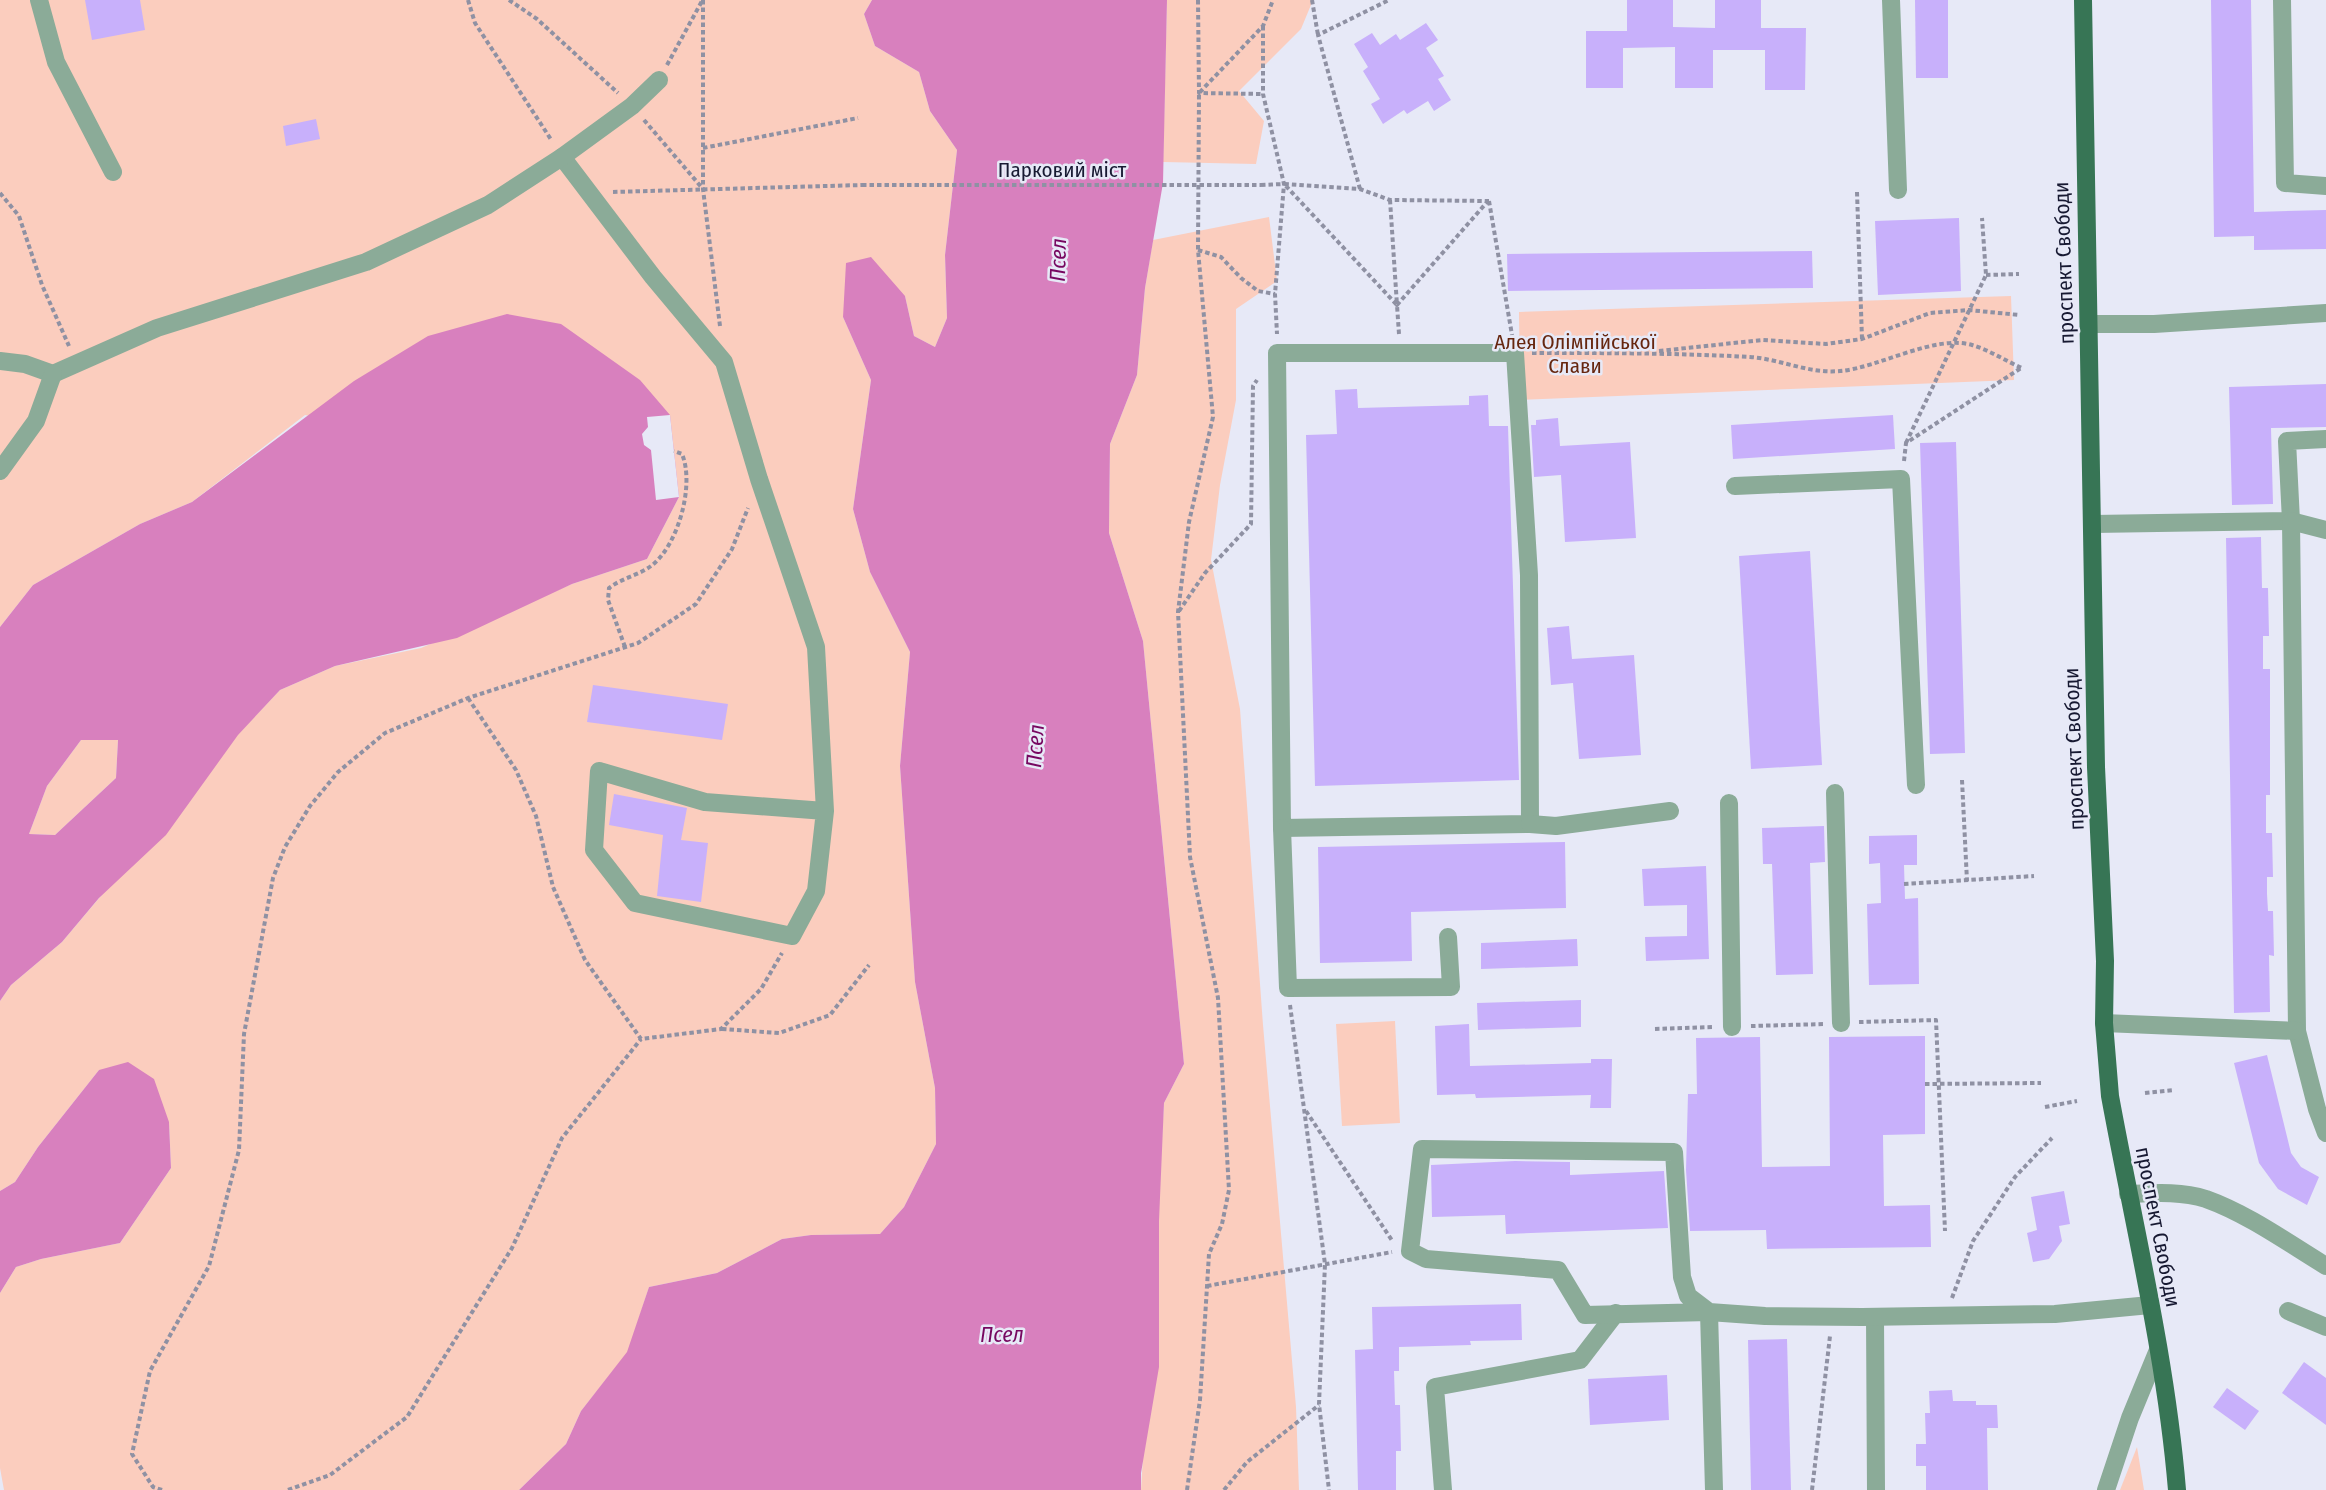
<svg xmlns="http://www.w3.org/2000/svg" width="2326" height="1490" font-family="'Fira Sans Condensed',sans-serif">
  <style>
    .green { fill: #fbcdbe }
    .water { fill: #d880be; fill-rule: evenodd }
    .pier { fill: #e7e9f7 }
    .building { fill: #c8b0fb }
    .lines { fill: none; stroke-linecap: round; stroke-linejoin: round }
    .path { stroke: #8f91a3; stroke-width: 4; stroke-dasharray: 4.5 3; stroke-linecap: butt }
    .minor { stroke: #8bab98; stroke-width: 18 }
    .major { stroke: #377555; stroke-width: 18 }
    .path-bridge { stroke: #8f91a3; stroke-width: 4; stroke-dasharray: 4.5 3; stroke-linecap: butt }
    .labels { text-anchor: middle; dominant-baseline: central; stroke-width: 5; stroke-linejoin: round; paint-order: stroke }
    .street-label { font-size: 21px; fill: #171932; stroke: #e7e9f7 }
    .park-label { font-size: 21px; fill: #66260f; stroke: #e7e9f7 }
    .water-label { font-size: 22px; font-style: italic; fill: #760760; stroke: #e7e9f7 }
  </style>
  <rect width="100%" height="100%" fill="#e7e9f7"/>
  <g class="green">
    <polygon points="0,0 872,0 864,14 875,46 919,72 930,111 957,150 945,255 947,318 935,347 914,336 905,296 843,317 871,380 853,509 870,572 910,652 900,766 915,982 935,1088 936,1144 904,1207 880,1234 811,1235 782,1239 717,1273 649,1287 628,1352 581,1411 566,1444 519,1490 4,1490 0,1468 0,1293 16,1267 41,1259 120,1243 171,1168 169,1122 99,1070 38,1147 15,1182 0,1191 0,1001 11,985 62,942 238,734 280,690 335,666 421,648 572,584 647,559 679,497 677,485 305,415 192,502 140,524 33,585 0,627"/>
    <polygon points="1167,0 1313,0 1301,29 1239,91 1264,121 1256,164 1163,162"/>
    <polygon points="1269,217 1277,281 1236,309 1236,400 1220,485 1211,560 1240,709 1263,1025 1296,1407 1299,1490 1141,1490 1164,1103 1184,1064 1143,641 1109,533 1110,444 1137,375 1145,288 1153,240"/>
    <polygon points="2011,296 2014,380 1520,400 1519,312"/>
    <polygon points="118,739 116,778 55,835 29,834 47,786 81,740"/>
    <polygon points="1395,1021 1400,1123 1342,1126 1336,1024"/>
    <polygon points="2137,1447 2144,1490 2120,1490"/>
  </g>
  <g class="water">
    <polygon points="872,0 1167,0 1163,183 1145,288 1137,375 1110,444 1109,533 1143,641 1184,1064 1164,1103 1159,1221 1159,1367 1141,1473 1141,1490 519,1490 566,1444 581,1411 627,1352 649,1287 717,1273 782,1239 811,1235 880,1234 904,1207 936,1144 935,1088 915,982 900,766 910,652 870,572 853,509 871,380 843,317 846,263 871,257 905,296 914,336 935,347 947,318 945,255 957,150 930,111 919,72 875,46 864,14"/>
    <path d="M507,314L561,324L640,380L670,415L679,497L647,559L572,584L457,638L335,666L280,690L238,735L166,835L99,898L62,942L11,985L0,1001V627L33,585L140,524L192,502L354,381L428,336ZM81,740H118L116,778L55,835L29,834L47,786Z"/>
    <polygon points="128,1062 154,1079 169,1122 171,1168 120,1243 41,1259 16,1267 0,1293 0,1191 15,1182 38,1147 99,1070"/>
  </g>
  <polygon class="pier" points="670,415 679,497 656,500 651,450 644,445 642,434 648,427 647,417"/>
  <g class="building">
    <polygon points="85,0 140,0 145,30 92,40"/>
    <polygon points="1627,0 1673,0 1673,27 1715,28 1715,0 1761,0 1761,28 1806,28 1805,90 1765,90 1765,50 1713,50 1713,88 1675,88 1675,47 1623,48 1623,88 1586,88 1586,31 1627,31"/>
    <polygon points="1915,0 1948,0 1948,78 1916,78"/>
    <polygon points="2211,0 2251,0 2254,212 2326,210 2326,249 2254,250 2254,236 2214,237"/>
    <polygon points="1426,23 1438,40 1426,48 1444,76 1438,79 1451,100 1434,111 1428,101 1407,114 1404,110 1383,124 1371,104 1380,99 1363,71 1368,67 1354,44 1372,33 1380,45 1396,34 1400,40"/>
    <polygon points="316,119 320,139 286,146 283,126"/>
    <polygon points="1959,218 1961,291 1878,295 1875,221"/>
    <polygon points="1812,251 1813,288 1508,291 1507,254"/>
    <polygon points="2326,384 2326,427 2271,428 2273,504 2232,505 2229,387"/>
    <polygon points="1357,389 1358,408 1469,405 1469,396 1488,395 1489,426 1508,426 1519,780 1315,786 1306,435 1337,434 1335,390"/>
    <polygon points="1893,415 1895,449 1733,459 1731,425"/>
    <polygon points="1558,418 1560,446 1630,442 1636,538 1565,542 1561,475 1534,477 1531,425 1536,425 1536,420"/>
    <polygon points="1956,442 1965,753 1930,754 1920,443"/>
    <polygon points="2261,537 2262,588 2268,588 2269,636 2263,636 2263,669 2270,669 2270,795 2266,795 2266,833 2272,833 2273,877 2267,877 2267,894 2268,911 2273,911 2274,956 2269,955 2270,1012 2234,1013 2226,538"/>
    <polygon points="1810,551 1822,765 1751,769 1739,556"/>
    <polygon points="1569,626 1572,659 1634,655 1641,755 1579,759 1573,683 1551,685 1547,628"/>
    <polygon points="593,685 728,704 722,740 587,722"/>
    <polygon points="614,794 687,808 681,840 708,843 701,902 657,896 663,835 609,825"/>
    <polygon points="1824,826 1825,862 1810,863 1813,974 1776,975 1772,864 1763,864 1762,828"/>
    <polygon points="1917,835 1917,865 1904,865 1905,899 1918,898 1919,984 1869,985 1867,904 1881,903 1880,863 1869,864 1869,836"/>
    <polygon points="1565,842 1566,908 1411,912 1412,961 1320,963 1318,847"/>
    <polygon points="1706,866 1709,959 1646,961 1645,937 1687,936 1687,905 1644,906 1642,869"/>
    <polygon points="1577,939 1578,966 1481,969 1481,943"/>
    <polygon points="1581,1000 1581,1027 1478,1030 1477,1003"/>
    <polygon points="1469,1024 1470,1066 1591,1063 1591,1059 1612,1059 1611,1108 1590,1108 1591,1095 1476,1098 1475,1094 1437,1095 1435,1026"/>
    <polygon points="1925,1036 1925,1134 1883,1135 1884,1206 1930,1205 1931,1247 1767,1249 1766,1230 1690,1231 1686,1170 1688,1094 1697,1094 1696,1038 1760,1037 1762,1167 1830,1166 1829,1037"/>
    <polygon points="2267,1055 2291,1153 2301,1167 2319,1177 2307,1205 2278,1189 2259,1163 2234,1063"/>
    <polygon points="1515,1161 1570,1162 1570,1175 1664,1171 1668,1228 1506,1234 1505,1215 1432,1217 1431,1165"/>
    <polygon points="2064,1191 2070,1224 2059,1226 2062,1241 2049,1259 2033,1262 2027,1233 2037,1230 2031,1197"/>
    <polygon points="1521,1304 1522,1340 1470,1341 1471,1345 1399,1347 1399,1371 1394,1371 1395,1405 1400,1405 1401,1451 1396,1451 1396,1490 1358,1490 1355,1350 1373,1349 1372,1307"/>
    <polygon points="1787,1339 1791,1490 1751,1490 1748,1340"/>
    <polygon points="2304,1362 2326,1378 2326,1425 2282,1393"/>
    <polygon points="1667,1375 1669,1420 1590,1425 1588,1379"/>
    <polygon points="2227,1388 2259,1411 2245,1430 2213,1407"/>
    <polygon points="1952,1390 1953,1401 1976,1401 1976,1405 1997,1405 1998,1428 1987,1428 1988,1490 1926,1490 1926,1466 1916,1466 1916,1444 1926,1444 1925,1413 1930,1413 1929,1391"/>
  </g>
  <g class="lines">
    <g class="path">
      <polyline points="468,0 475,23 552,141"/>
      <polyline points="509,0 537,19 618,93"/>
      <polyline points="703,0 703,189 720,326"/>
      <polyline points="1198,0 1199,93 1263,94"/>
      <polyline points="1312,0 1318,35"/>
      <polyline points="1263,26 1263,94 1284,184 1275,294 1277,334"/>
      <polyline points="667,65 702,1"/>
      <polyline points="644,120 703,189"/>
      <polyline points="703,148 858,118"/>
      <polyline points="1261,185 1284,184"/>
      <polyline points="1360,189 1318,35 1389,0"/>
      <polyline points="613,192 862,185"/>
      <polyline points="1857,192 1862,339"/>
      <polyline points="0,193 19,216 42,285 69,346"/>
      <polyline points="1390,200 1397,305 1488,201"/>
      <polyline points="1489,201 1512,335"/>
      <polyline points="1198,250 1221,257 1241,278 1258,291 1275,294"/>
      <polyline points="1986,275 2019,274"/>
      <polyline points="1399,334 1397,305 1284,184 1360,189 1390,200 1489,201"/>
      <polyline points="1659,351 1762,340 1826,344 1862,339 1930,313 1969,310 2019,315"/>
      <path d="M1532,353C1605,353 1677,353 1750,357C1780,359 1809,374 1840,371C1878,368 1935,334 1972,345C1989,350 2006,361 2022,368"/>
      <polyline points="1906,443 1986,275 1982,218"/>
      <polyline points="1904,461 1906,443 2021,368"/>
      <polyline points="1179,611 1205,573 1251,524 1253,386 1257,380"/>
      <path d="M625,647L608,600L609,588C622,578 639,575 651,566C678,546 695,485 682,454L674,451"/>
      <polyline points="468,698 516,770 536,816 553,887 585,960 641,1039 721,1029 761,989 782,953"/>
      <polyline points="1962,780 1967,881"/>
      <polyline points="1904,884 2034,876"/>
      <polyline points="1290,1005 1325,1264 1319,1404 1329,1490"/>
      <polyline points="1859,1022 1936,1020 1945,1231"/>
      <polyline points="1751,1026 1825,1024"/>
      <polyline points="722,1029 779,1033 830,1015 869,965"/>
      <polyline points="1655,1029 1714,1027"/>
      <polyline points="1925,1084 2041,1083"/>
      <polyline points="2145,1093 2174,1090"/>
      <polyline points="2045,1107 2077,1101"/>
      <polyline points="1306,1111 1393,1242"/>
      <polyline points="1207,1286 1392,1252"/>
      <polyline points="1952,1298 1973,1241 2015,1177 2052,1138"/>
      <polyline points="162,1490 153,1487 132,1454 150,1371 209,1266 239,1150 244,1034 273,878 285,847 310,806 338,772 385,733 468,698 638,643 696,604 732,549 748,508"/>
      <polyline points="288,1490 330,1475 407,1417 512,1248 562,1138 641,1039"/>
      <polyline points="1187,1490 1200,1400 1209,1254 1222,1224 1229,1190 1218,998 1190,857 1178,612 1189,522 1213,417 1198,250 1199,93 1263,26 1273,0"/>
      <polyline points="1224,1490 1247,1462 1319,1405"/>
      <polyline points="1812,1490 1830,1336"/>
    </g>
    <g class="minor">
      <polyline points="39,0 56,62 113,172"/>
      <polyline points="1891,0 1898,190"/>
      <polyline points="2282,0 2285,183 2326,186"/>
      <polyline points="562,157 653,277 724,362 759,479 816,647 825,811 816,891 792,936 635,903 594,850 599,771 705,802 825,811"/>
      <polyline points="2090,324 2154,324 2326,313"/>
      <polygon points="1277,353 1515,353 1529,575 1530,824 1282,828"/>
      <polyline points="0,361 25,364 53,374 157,328 366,262 488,205 562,157 632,106 659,80"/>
      <polyline points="0,471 36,421 53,374"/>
      <polyline points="1735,486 1901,479 1916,785"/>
      <polyline points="2093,524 2291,521 2287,441 2326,439"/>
      <polyline points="2326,530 2291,521 2297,1031 2317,1109 2326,1133"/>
      <polyline points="1835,793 1841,1023"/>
      <polyline points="1729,803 1732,1027"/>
      <polyline points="1530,824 1556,826 1670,811"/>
      <polyline points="1282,828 1288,988 1451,987 1448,937"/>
      <polyline points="2104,1023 2297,1031"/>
      <path d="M2128,1194C2154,1193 2181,1191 2206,1199C2248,1214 2288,1243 2326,1266"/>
      <polyline points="2288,1311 2326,1327"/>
      <polyline points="1875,1317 1876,1490"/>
      <polyline points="1443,1490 1435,1387 1580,1360 1616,1313"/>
      <polyline points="1714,1490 1709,1312 1688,1296 1682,1277 1674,1152 1422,1149 1410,1251 1426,1259 1558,1270 1585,1315 1709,1312 1765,1316 1862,1317 2055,1314 2150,1305"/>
      <polyline points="2106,1490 2130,1418 2158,1350"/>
    </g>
    <path class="major" d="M2083,0L2096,767L2105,961L2104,1023L2110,1096C2134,1227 2166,1357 2177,1490"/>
    <polyline class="path-bridge" points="862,185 1261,185"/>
  </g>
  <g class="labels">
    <g class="street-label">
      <text x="1062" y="170">Парковий міст</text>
      <text transform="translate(2064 263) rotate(-92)">проспект Свободи</text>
      <text transform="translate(2074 749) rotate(-92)">проспект Свободи</text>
      <text transform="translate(2158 1227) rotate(79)">проспект Свободи</text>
    </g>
    <g class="park-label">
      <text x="1575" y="342">Алея Олімпійської<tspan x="1575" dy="24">Слави</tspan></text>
    </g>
    <g class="water-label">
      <text transform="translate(1058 260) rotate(-88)">Псел</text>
      <text transform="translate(1035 746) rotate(-86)">Псел</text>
      <text x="1002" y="1334">Псел</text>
    </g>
  </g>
</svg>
